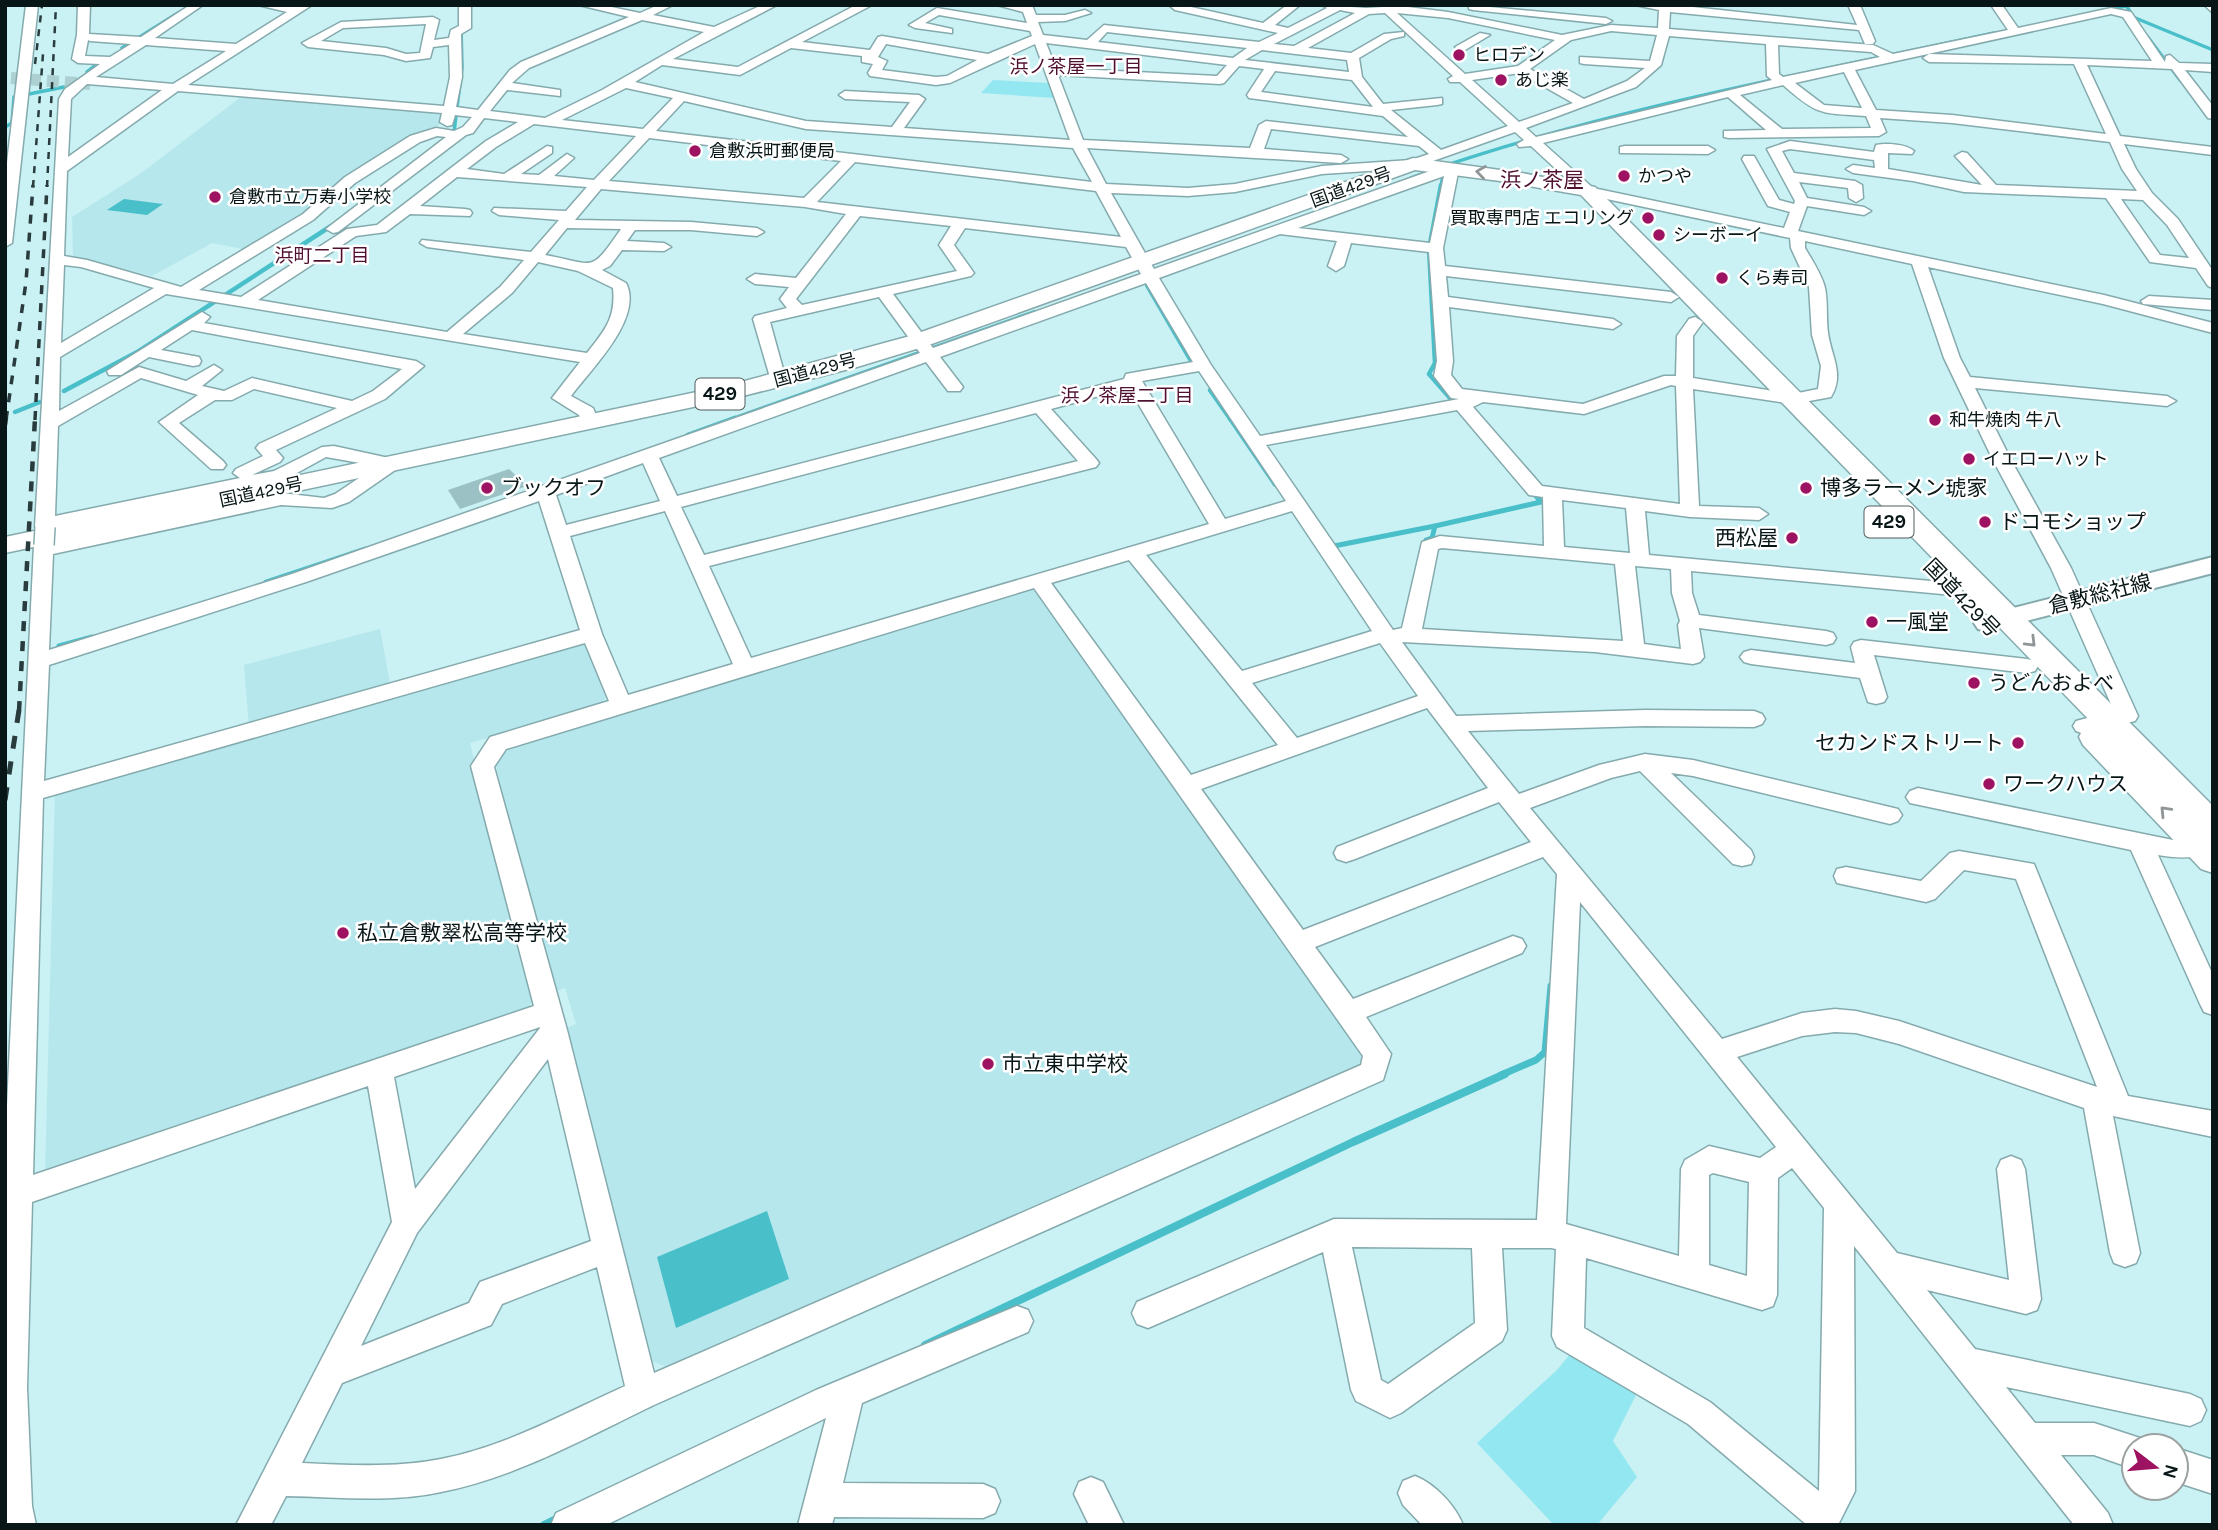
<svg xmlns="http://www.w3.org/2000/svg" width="2218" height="1530" font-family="Karla,'Noto Sans JP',sans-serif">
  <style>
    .built { fill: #b6e7ec }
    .green { fill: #93e7f0 }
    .water { fill: #49bfc9 }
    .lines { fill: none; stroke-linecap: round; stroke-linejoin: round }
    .stream-far4 { stroke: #49bfc9; stroke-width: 3.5 }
    .stream-far3 { stroke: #49bfc9; stroke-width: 4.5 }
    .stream-far2 { stroke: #49bfc9; stroke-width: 5 }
    .stream-far1 { stroke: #49bfc9; stroke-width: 7 }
    .stream { stroke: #49bfc9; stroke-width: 8 }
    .building { fill: #9bc1c4 }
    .minor-tunnel { stroke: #add0d3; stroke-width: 12; stroke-dasharray: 12 6; stroke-linecap: butt }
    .minor-casing { stroke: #85aaad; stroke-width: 3 }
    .major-casing { stroke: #85aaad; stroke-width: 4 }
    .highway-casing { stroke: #85aaad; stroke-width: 3 }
    .minor { fill: #fff; fill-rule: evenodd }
    .major { fill: #fff; fill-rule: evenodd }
    .highway { fill: #fff; fill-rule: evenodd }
    .rail-far3 { stroke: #293b3d; stroke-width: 2.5; stroke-dasharray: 7 7; stroke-linecap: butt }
    .rail-far2 { stroke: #293b3d; stroke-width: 3.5; stroke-dasharray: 9 9; stroke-linecap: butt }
    .rail-far1 { stroke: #293b3d; stroke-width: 4.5; stroke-dasharray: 10 10; stroke-linecap: butt }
    .rail { stroke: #293b3d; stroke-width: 5; stroke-dasharray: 13 13; stroke-linecap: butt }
    .minor-bridge-casing { stroke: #85aaad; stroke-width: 22; stroke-linecap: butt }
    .minor-bridge { stroke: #fff; stroke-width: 19 }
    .oneway { stroke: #909697 }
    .poi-dot { fill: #9e1361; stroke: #fff; stroke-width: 2.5 }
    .labels { text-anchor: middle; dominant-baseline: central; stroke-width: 5; stroke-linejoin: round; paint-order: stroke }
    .far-poi-label { font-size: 18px; fill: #081617; stroke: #fff; text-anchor: start }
    .far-street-label { font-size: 18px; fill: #081617; stroke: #fff }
    .far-neighbourhood-label { font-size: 19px; fill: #501131; stroke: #fff }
    .shield { fill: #fff; stroke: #525c5d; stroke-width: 2 }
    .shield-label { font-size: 19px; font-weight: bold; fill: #081617 }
    .far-quarter-label { font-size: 21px; fill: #501131; stroke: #fff }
    .poi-label { font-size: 21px; fill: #081617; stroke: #fff; text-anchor: start }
    .street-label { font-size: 21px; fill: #081617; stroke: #fff }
  </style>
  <rect width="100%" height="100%" fill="#caf1f4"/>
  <g class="built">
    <polygon points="241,97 442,113 439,125 248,250 212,243 152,276 73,256 72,217 140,174"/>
    <polygon points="1026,588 1038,591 1368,1057 1366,1068 673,1369 645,1359 562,1030 576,1024 565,988 553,992 496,766 505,752 525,738"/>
    <polygon points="380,629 391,689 249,728 244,665"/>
    <polygon points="585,640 606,698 598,706 470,743 533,1001 523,1013 45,1174 55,791"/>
  </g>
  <g class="green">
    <polygon points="993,80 1049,83 1054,98 981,93"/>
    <polygon points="1571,1353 1636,1395 1613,1441 1637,1477 1597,1525 1554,1525 1477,1443 1557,1370"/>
  </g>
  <g class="water">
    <polygon points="124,199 163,204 147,215 107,210"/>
    <polygon points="767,1211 789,1279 676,1328 657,1257"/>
  </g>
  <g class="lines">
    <g class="stream-far4">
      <polyline points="2126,5 2133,17 2213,50"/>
      <polyline points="2107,10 2126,6"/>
      <polyline points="2147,36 2180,80"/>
      <polyline points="122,48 178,13"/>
      <polyline points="87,72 96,65"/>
      <polyline points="5,127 12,123 14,97 64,87"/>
      <polyline points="449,137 454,132 462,67 461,28"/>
      <path d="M1444,166C1623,106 1810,73 1994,33"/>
      <polyline points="1411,178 1433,170"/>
      <polyline points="1441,187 1443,174"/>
    </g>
    <g class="stream-far3">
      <polyline points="1441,185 1429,249 1435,363 1429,374 1457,406"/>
      <polyline points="1147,285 1190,359"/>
      <polyline points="1210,390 1231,420"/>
      <polyline points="64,391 139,351 331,226"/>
      <polyline points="15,412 40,402"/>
      <polyline points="730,420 1035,312"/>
    </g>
    <g class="stream-far2">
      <polyline points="1230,418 1275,484"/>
      <polyline points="688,435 735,418"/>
      <polyline points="1334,546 1435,526"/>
      <polyline points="1424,546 1426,540 1432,538 1435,526 1541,502 1531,490"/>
      <polyline points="266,582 365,549"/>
      <polyline points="59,646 92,637"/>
    </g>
    <polyline class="stream-far1" points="1501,1075 1536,1060 1545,1052 1551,986"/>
    <g class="stream">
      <polyline points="925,1345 1353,1142 1505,1074"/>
      <polyline points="544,1525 558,1518"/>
    </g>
  </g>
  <polygon class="building" points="509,469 527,486 460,509 448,490"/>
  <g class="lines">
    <polyline class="minor-tunnel" points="11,78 90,84"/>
    <g class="minor-casing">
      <g id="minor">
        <polygon points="26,5 38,5 12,243 5,247 5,179"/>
        <path d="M78,5H90L89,34L141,37L190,5H203L155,38L236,44L287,12L258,5H312L188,85L444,106L450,77L449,45L433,47L430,58L406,61L384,55L308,47L302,43L341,22L433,17L439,20L434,40L449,38L451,30L459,26V5H471V28L461,34L462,77L456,107L478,110L510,70L521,62L629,17L579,5H602L640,13L658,5H673L653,15L714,27L762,5H777L673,59L738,67L856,5H872L802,42L870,50L878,37L882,36L988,54L1032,36L1030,31L939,15L925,23L952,29V33L915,28L909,25L937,8L1027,23L1023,12L997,5H1032L1036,15H1065L1085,10L1091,13L1065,21L1038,22L1043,35L1087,40L1104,25L1259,42L1278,33L1175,10L1169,5H1182L1263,23L1287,5H1300L1275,25L1288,28L1327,8L1322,5L1366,8L1400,6L1448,12L1562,35L1611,25L1658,28L1659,10L1635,5H1674L1857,25L1848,5H1860L1875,41L1873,44H1865L1859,30L1670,12L1669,29L1873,45L1893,54L2008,30L1991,5H2002L2018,28L2111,8L2131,12L2165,62L2166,56L2170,55L2179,63L2213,64V72L2185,70L2213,106V119L2208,118L2172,69L2087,65L2120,136L2213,147V155L2124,144L2136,169L2152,193L2178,219L2213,271V288L2208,286L2196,268L2150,262L2106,198L1964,192L1913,181L1853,173L1846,169L1853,165L1875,168L1874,160L1790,149L1782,151L1794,173L1855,181L1862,185L1863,198L1856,202L1849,198L1848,188L1799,182L1807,198L1864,207L1871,211L1864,215L1807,206L1798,231L2104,295L2213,323V333L2103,304L1928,267L1960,358L1970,377L2167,396L2176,401L2167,406L1975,388L2011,460L2071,568L2138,716L2135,721L2084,734L2076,731L2073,726L2076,721L2114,711L2051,568L1993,460L1944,358L1912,264L1805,241V248C1812,260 1822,275 1825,288C1828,302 1826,318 1828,333C1831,356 1845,374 1831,397L1793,404L1693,389L1699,506L1759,508L1768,514L1759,520L1690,517L1645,511L1649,555L1953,583L1960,584L1963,589L1960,594L1953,595L1691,571L1692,593L1699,615L1826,631L1833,633L1836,638L1833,643L1826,645L1699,628L1704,657L1700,662L1693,664L1595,652L1402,642L1456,716L1645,710L1754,711L1762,714L1765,719L1762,724L1754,727L1645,726L1468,731L1519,794L1599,765L1645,754L1693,760L1898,809L1902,815L1898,821L1890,824L1693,776L1671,773L1751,850L1754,857L1751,864L1742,866L1733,864L1640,771L1611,778L1530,808L1722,1039L1802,1013L1835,1009L1856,1011L1899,1021L2097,1087L2016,879L1964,870L1935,899L1926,902L1846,885L1837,883L1834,876L1837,869L1846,867L1921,881L1950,853L1959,851L2034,864L2128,1096L2213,1111V1137L2113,1116L2140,1253L2136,1263L2125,1267L2114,1263L2110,1253L2084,1108L1899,1044L1856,1033L1835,1032L1802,1036L1737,1057L1897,1253L2009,1280L1997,1169L2001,1160L2011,1156L2021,1160L2025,1169L2041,1299L2037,1310L2026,1314L1927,1290L1975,1349L2190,1394L2201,1399L2206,1410L2201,1421L2190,1426L2006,1387L2035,1423H2094L2146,1440L2148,1446H2134V1469L2094,1455H2061L2108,1513L2113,1525H2074L1854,1246L1855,1491L1838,1525H1807L1688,1424L1557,1347L1552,1336L1556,1249L1551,1248H1502L1507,1330L1502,1341L1401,1413L1390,1418L1356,1401L1351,1390L1323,1252L1148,1328L1137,1324L1132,1313L1137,1302L1334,1219L1537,1220L1557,874L1543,857L1315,947L1353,999L1513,936L1522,939L1526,946L1522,953L1366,1017L1391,1054L1383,1080L654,1405C585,1438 517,1477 441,1492C391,1503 337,1497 286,1496L271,1525H236L392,1222L368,1086L32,1202L27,1388L32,1506L36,1525H5V1147L34,545L37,541L44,539L52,542L281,493L324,498L335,494L377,466L326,457L286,479L54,528L45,533L35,527L59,99L65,89L100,64L78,63L72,59L77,35ZM1340,10L1355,13L1294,46L1274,44ZM1385,13L1453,76L1448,79L1450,82H1460L1508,126L1441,150L1391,110L1437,105L1442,104V98L1383,104L1362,77L1359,58L1391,39L1404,36V32L1384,34L1351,53L1308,48L1369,14ZM1397,13L1448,18L1555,40L1518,66L1465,74ZM2111,14L2123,17L2152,61L1929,54L1923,58L1929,62L2074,64L2106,134L1952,115L1876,110L1855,70ZM642,20L704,32L602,90L545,118L490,111L507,90L560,96V90L512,83L529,68ZM426,24L420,53L406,54L386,48L321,41L343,28ZM1611,31L1657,35L1650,61L1580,57V63L1584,64L1645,68L1627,81L1584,99L1530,69L1571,40ZM1107,32L1247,48L1233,58L1098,42ZM1669,36L1766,44L1767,76L1772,80L1536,137L1526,128L1636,87L1661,65ZM88,40L90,41L131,44L110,57L85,56ZM1046,43L1227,65L1217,76L1056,68ZM886,44L977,60L947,76L936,77L882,70L887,61L878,57ZM1035,44L1070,140L904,128L925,99L919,95L845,91L839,95L845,99L910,102L892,127L806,121L635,82L662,65L740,75L791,48L862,56V62L873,64L868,73L870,76L936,85L950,83ZM146,45L226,51L173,84L96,77ZM1778,45L1871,52L1880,57L1783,77L1779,74ZM1262,50L1347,60L1349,72L1245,60ZM1239,66L1264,69L1247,95L1249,98L1383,116L1408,137L1266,121L1259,125L1250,148L1083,140L1058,75L1220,84L1224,83ZM1275,71L1352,80L1373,107L1261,92ZM1844,72L1862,108L1824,105L1795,83ZM1520,73L1573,103L1519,122L1472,80ZM87,84L162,90L68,157L71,99ZM1783,85C1818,116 1821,113 1866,116L1871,128L1782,129L1740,95ZM626,88L673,98L643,129L562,120ZM178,91L442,113L440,122L447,126L452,125L455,115L472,117L463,127L454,131L436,128L410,136L345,177L303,214L181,287L87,260L64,256L67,171ZM1728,97L1766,130L1724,131V137L1729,138L1879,136L1886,132L1880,118L1952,123L2110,142L2122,169L2137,191L1996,185L1967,153L1962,152L1955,156L1982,185L1888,169V153L1912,154L1914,151C1906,144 1887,143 1876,145L1874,152L1790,141L1767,149L1795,201L1794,204L1779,200L1754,156H1744L1742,159L1768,206L1790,212L1784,228L1593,188L1543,143ZM684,101L806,129L1073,148L1092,182L656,131ZM484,118L518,122L486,141L377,225L347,229L241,297L199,290L313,220L355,183L420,142L437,136L446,137L326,229L333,233L338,232L466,135L473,133ZM534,124L636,136L594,180L554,176L574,158L567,154L539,175L521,174L552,153V147L547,146L504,174L467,169L496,147ZM1271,129L1419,146L1429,154L1411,160L1322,166L1235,184L1188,188L1106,184L1087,148L1341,163L1348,159L1341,155L1264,149ZM1515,132L1524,140L1517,144L1519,147L1531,146L1583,194L1790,238L1791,248L1809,287L1812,335L1821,366L1818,389L1793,394L1693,378V336L1703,322L1695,317L1689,319L1677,336L1676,376H1664L1583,404L1462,389L1451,375L1453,361L1449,307L1613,329L1621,324L1613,319L1448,297L1446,276L1671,302L1679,297L1671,292L1445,266L1443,248L1459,168L1457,165H1447L1154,269L1111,193L1188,196L1235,192L1322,174L1413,168ZM649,138L841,161L804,198L609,181ZM855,162L1096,191L1121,237L817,202ZM1444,176L1430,243L1298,228ZM457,177L587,187L566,211L494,208L492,211L499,215L559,220L531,252L422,240L420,243L427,247L524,260L500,287L447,332L258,300L356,236L386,232L410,214L470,216L472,213L470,210L465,209L420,206ZM601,189L805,207L846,214L796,278L755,274L747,279L755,284L789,287L780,299L787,308L755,316L753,319L772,384L778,385L786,380L770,322L879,297L920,353L292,574L49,650L53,554L281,505L332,508L349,502L398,468L401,464L398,460L334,446L322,447L274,471L252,475L280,462L283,458L276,450L385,399L424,366L416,361L204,323L210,317L202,312L107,371L109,375H121L149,357L193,366L199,365L201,361L199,357L161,350L192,330L402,369L373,391L352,401L252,378L224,391L202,386L222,370L214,365L186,381L139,367L59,411L60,357L166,294L580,362L552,398L579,415L584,426H596L599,422L593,408L571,396C591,369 644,318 626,283L602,270L610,266L622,250L664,251L671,247L664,243L627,241L635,230H691L757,236L764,232L757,228L691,222L575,220ZM2121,199L2143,200L2167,225L2189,258L2160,255ZM860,216L951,226L939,245L957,271L802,305L796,299ZM567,228L621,229C589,275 596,264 545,255ZM965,228L1126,247L1141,274L933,348L893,294L971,276L974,273L954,245ZM1280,234L1337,241L1328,266L1336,271L1344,266L1351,243L1429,252L1437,361L1434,376L1451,398L1459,399L1260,436L1211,365L1159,278ZM538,262L578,271L613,288C616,318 605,330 587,353L463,334L512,293ZM64,265L81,267L154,288L61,343ZM1146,283L1193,362L1126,374L1124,379L677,496L659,458L926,362L948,391H960L963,387L940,357ZM1199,371L1286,501L1225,519L1142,381ZM141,378L198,395L159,422L211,469H223L226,465L223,461L179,423L215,400H232L254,389L337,408L259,444L256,448L263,456L236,469L233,473L240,478L55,516L58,426ZM1671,385L1676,386L1680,504L1542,486L1473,407L1483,402L1584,414ZM1129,388L1209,524L751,658L709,566L1096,467L1099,463L1096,459L1051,409ZM1457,410L1529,495L1543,497L1544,546L1440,536L1422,542L1402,628L1393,630L1266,445ZM1036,413L1078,461L704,555L681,507ZM643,463L660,501L566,525L556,495ZM1562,500L1626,508L1630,553L1564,547ZM539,501L580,630L44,781L49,665L306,582ZM665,511L733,664L628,695L602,634L570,536ZM1292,511L1372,631L1242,671L1146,555ZM1442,548L1615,564L1623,641L1422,629L1438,549ZM1129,560L1278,745L1191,775L1051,583ZM1635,566L1671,569L1672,593L1680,621L1678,625L1681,649L1644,644ZM1034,588L1363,1056L1361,1065L654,1373L567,1030L494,767L506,749ZM585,643L609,701L490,737L471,766L534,1006L33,1175L43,798ZM1380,643L1418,696L1297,738L1252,683ZM1427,708L1488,788L1337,847L1334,853L1337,859L1346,862L1355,859L1499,802L1531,842L1303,930L1201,789ZM1580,902L1776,1147L1760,1158L1709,1146L1685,1160L1681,1169L1679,1256L1566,1224ZM540,1027V1028L415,1189L394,1077ZM548,1059L591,1241L480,1282L469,1303L361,1346L417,1233ZM1792,1168L1824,1208L1819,1491L1710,1402L1584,1328L1586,1258L1762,1310L1773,1306L1777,1295L1778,1178ZM1713,1173L1749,1182L1747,1276L1709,1265V1175ZM1352,1247L1472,1248L1475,1323L1388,1384L1381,1380ZM597,1267L625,1386C565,1413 507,1446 441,1459C396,1468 348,1465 302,1463L342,1383L491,1325L502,1304Z"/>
        <polygon points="1469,5 1606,18 1612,21 1606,24 1473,10 1469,9"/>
        <polygon points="2204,5 2213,5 2213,13"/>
        <polygon points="1480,33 1490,35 1465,50 1455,47"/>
        <polygon points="1625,146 1708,146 1715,150 1708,154 1620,153 1620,147"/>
        <polygon points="2149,296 2213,300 2213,310 2143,304 2141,301"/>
        <polygon points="1861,640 2027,659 2035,661 2038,666 2035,671 2027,673 1874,655 1887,697 1884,702 1876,704 1868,702 1860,678 1751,664 1744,662 1740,657 1744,652 1751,650 1855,663 1851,647 1854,642"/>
        <path d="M1918,788L2173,840L2200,838L2208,841L2212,847L2208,853C2192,859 2175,858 2158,855L2213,975V1015L2204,1012L2200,1004L2131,850L1910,803L1906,797L1910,791Z"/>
        <polygon points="1017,1306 1028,1310 1033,1321 1028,1332 862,1403 843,1483 983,1484 995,1489 1000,1501 995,1513 983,1518 834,1517 832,1525 798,1525 826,1418 606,1525 551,1525 556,1513 816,1390"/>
        <polygon points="2176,1448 2213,1460 2213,1494 2176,1482"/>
        <path d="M1415,1476C1435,1484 1455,1505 1463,1525H1422L1403,1505L1398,1493L1403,1481Z"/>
        <polygon points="1091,1477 1103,1482 1124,1525 1089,1525 1074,1494 1079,1482"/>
      </g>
    </g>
    <g class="major-casing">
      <polygon id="major" points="2213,557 2213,573 1987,631 1978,629 1974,623 1978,617"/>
    </g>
    <g class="highway-casing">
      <polygon id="highway" points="1413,158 1522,173 1595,187 2213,806 2213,873 2201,869 2083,745 2079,737 2083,729 2096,727 1581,195 1500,181 1415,170 926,346 857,367 731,399 5,553 5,537 730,385 910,336"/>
    </g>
    <use href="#minor" class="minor"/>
    <use href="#major" class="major"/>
    <use href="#highway" class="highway"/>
    <g class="rail-far3">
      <polyline points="35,64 42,5"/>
      <polyline points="33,187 43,54"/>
      <polyline points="47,187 56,5"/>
    </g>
    <g class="rail-far2">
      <polyline points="6,420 26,282 33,185"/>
      <polyline points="35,420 47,185"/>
    </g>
    <g class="rail-far1">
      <polyline points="5,425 6,418"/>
      <polyline points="19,711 35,418"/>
    </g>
    <polyline class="rail" points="5,800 19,710"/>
    <g class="minor-bridge-casing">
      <polyline id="minor-bridge" points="44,545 45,527"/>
    </g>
    <use href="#minor-bridge" class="minor-bridge"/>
  </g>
  <defs><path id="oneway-chevron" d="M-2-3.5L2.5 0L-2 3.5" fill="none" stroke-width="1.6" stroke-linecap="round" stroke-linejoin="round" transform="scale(1.75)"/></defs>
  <g class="oneway">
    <use href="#oneway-chevron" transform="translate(1481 172) rotate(-172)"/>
    <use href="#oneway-chevron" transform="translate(2031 642) rotate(45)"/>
    <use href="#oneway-chevron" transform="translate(2165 811) rotate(-134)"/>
  </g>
  <g class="poi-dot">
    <circle cx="1459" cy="55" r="7"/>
    <circle cx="1501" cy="80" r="7"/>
    <circle cx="695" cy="151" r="7"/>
    <circle cx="1624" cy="176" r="7"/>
    <circle cx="215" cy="197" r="7"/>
    <circle cx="1648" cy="218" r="7"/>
    <circle cx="1659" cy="235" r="7"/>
    <circle cx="1722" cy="278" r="7"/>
    <circle cx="1935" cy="420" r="7"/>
    <circle cx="1969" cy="459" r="7"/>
    <circle cx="487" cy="488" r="7"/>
    <circle cx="1806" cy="488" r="7"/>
    <circle cx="1985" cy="522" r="7"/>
    <circle cx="1792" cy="538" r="7"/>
    <circle cx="1872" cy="622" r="7"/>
    <circle cx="1974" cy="683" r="7"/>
    <circle cx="2018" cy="743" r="7"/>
    <circle cx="1989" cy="784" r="7"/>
    <circle cx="343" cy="933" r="7"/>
    <circle cx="988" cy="1064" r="7"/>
  </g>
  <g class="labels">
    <g class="far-poi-label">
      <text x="1473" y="55">ヒロデン</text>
      <text x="1515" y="80">あじ楽</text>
      <text x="709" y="151">倉敷浜町郵便局</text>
      <text x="1638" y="176">かつや</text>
      <text x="229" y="197">倉敷市立万寿小学校</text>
      <text x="1634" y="218" text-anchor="end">買取専門店 エコリング</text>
      <text x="1673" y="235">シーボーイ</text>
      <text x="1736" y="278">くら寿司</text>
      <text x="1949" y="420">和牛焼肉 牛八</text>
      <text x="1983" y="459">イエローハット</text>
    </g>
    <g class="far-street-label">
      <text transform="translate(1351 187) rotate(-20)">国道429号</text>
      <text transform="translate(815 370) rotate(-15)">国道429号</text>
      <text transform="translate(261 492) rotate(-12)">国道429号</text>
    </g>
    <g class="far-neighbourhood-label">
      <text x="1076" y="67">浜ノ茶屋一丁目</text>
      <text x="322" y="256">浜町二丁目</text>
      <text x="1127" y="396">浜ノ茶屋二丁目</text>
    </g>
    <g class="shield">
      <rect x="695.5" y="378.5" width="49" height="31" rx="5"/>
      <rect x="1864.5" y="506.5" width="49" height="31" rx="5"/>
    </g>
    <g class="shield-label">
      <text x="720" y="394">429</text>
      <text x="1889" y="522">429</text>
    </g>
    <g class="far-quarter-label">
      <text x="1542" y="180">浜ノ茶屋</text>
    </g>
    <g class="poi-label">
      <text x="501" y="488">ブックオフ</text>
      <text x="1820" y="488">博多ラーメン琥家</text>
      <text x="1999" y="522">ドコモショップ</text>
      <text x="1778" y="538" text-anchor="end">西松屋</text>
      <text x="1886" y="622">一風堂</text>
      <text x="1988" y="683">うどんおよべ</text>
      <text x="2004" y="743" text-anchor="end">セカンドストリート</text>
      <text x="2003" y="784">ワークハウス</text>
      <text x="357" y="933">私立倉敷翠松高等学校</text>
      <text x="1002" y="1064">市立東中学校</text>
    </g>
    <g class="street-label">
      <text transform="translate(2100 594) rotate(-14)">倉敷総社線</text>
      <text transform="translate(1962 598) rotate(46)">国道429号</text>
    </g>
  </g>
  <rect width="2218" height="1530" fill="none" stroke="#081617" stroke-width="14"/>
  <g transform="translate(2155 1467) rotate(106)"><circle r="33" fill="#ffffff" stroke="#9ca2a2" stroke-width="2"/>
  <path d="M0-5L12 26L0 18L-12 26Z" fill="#9e1361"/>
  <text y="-10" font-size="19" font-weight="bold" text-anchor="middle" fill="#081617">N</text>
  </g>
</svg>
